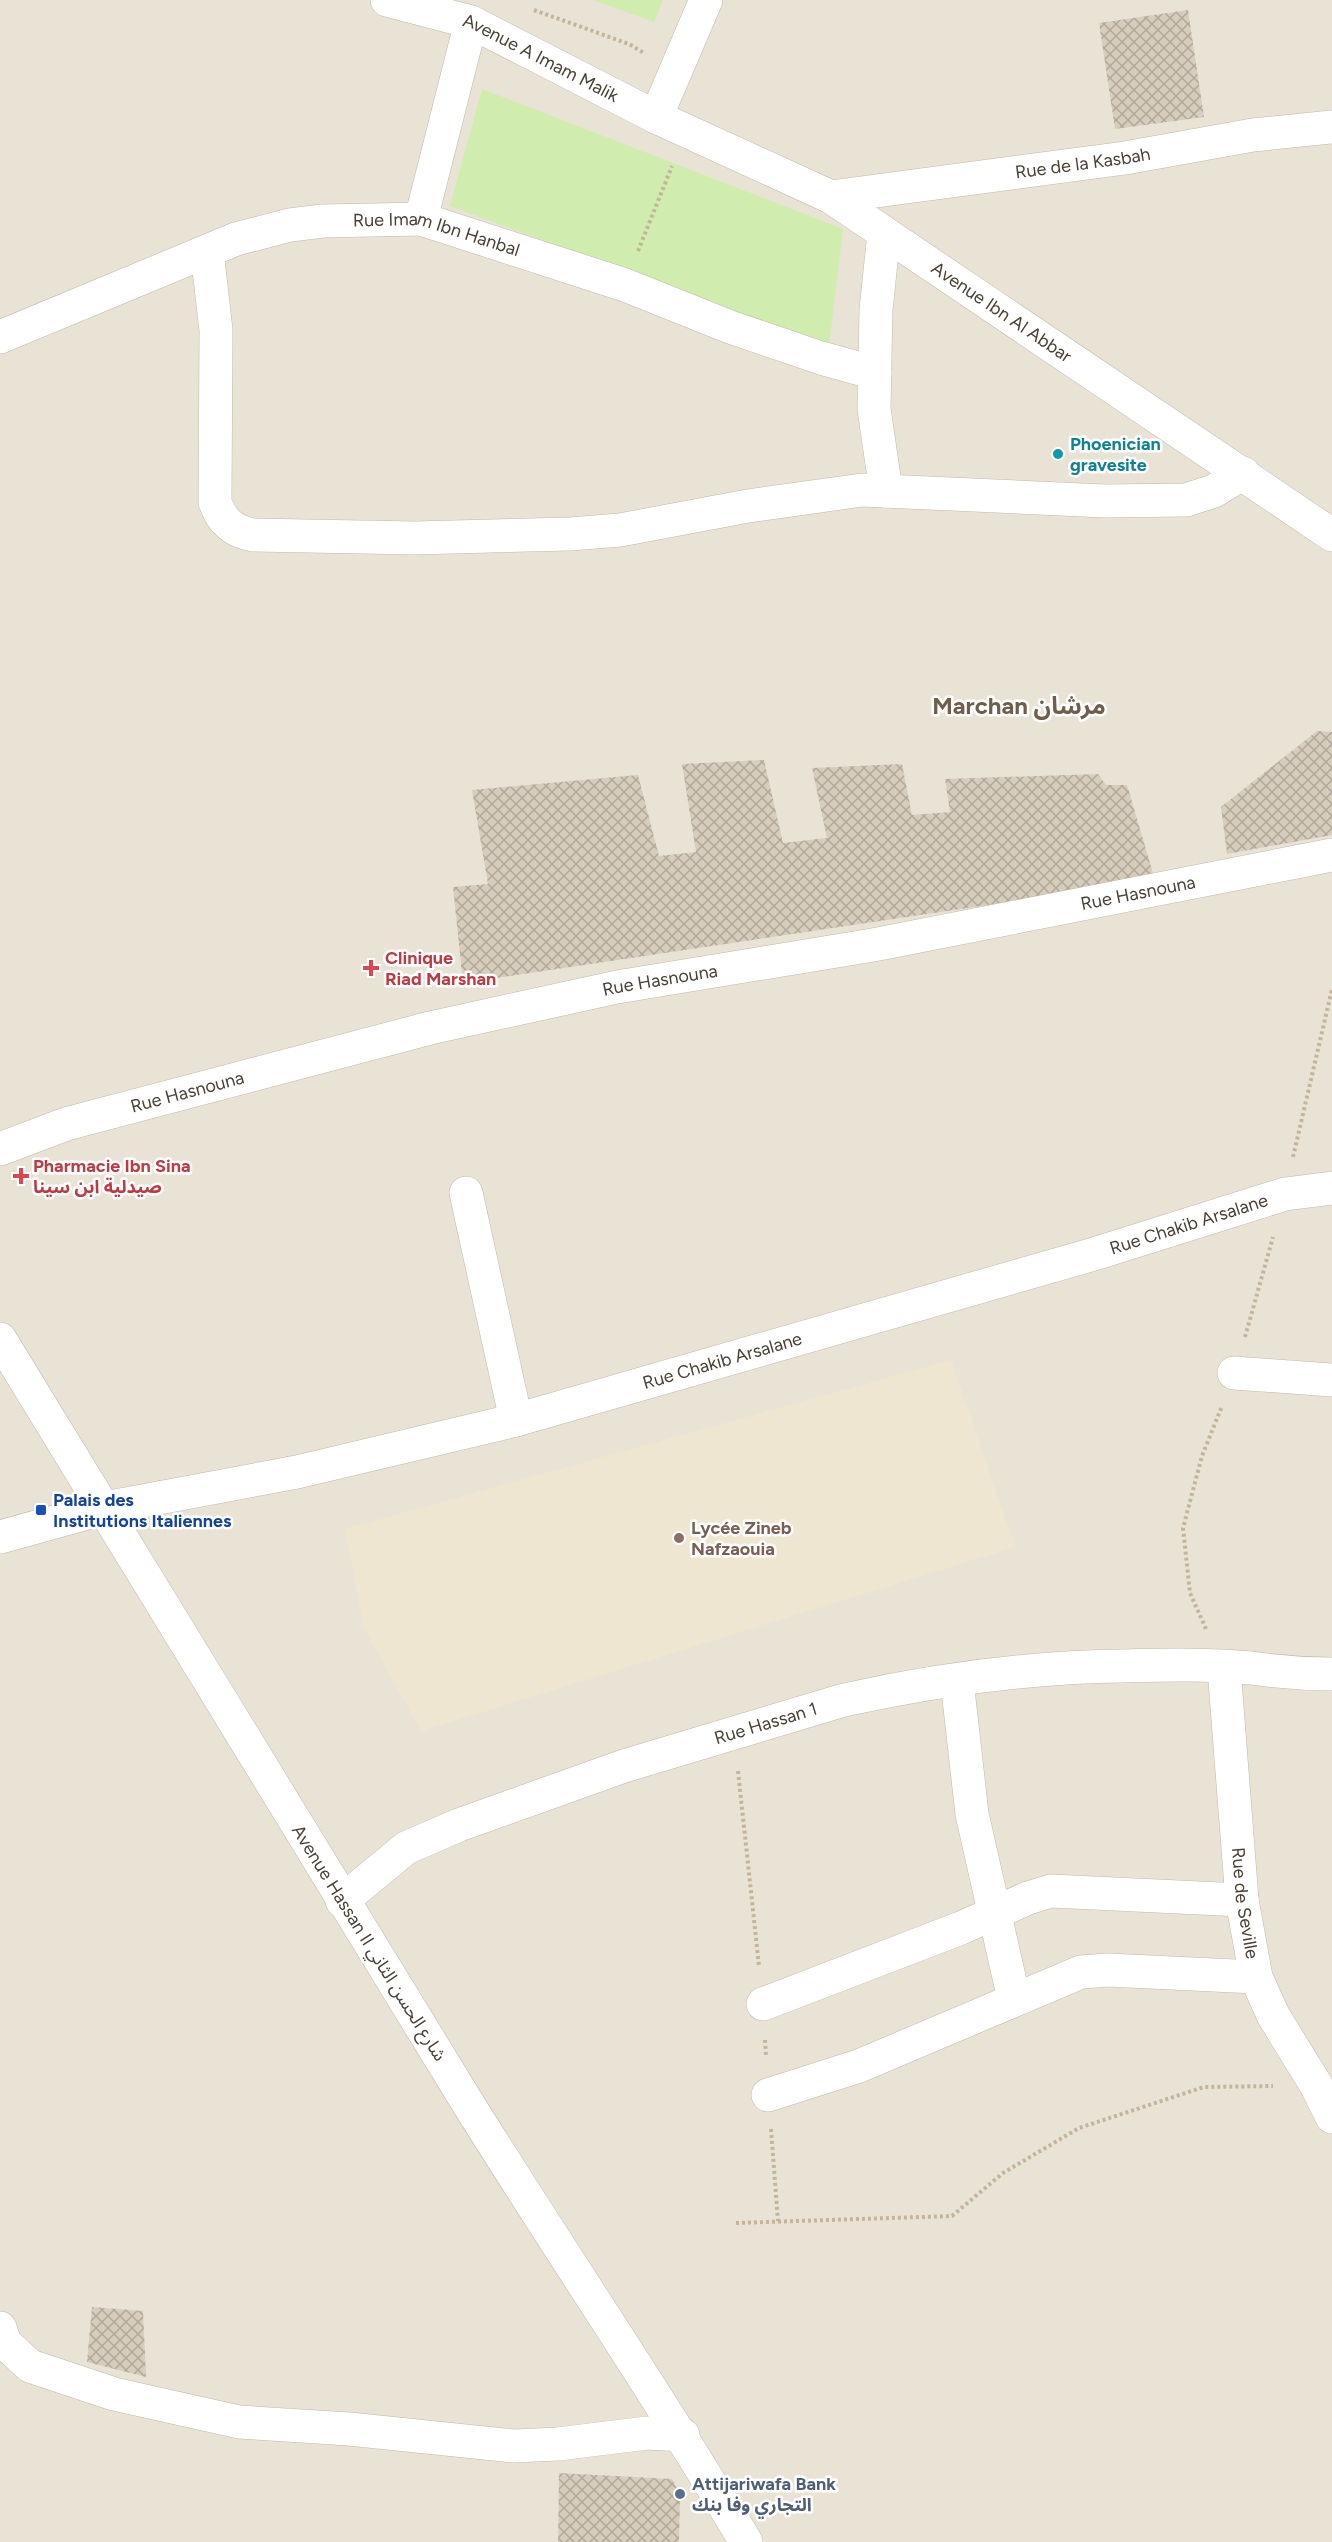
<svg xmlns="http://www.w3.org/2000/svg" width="1332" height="2542" font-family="Figtree,'Noto Sans Arabic',sans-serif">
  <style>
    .residential { fill: #e9e3d6 }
    .education { fill: #efe6d1 }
    .green { fill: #d0ecae }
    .building { fill: url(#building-cross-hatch) }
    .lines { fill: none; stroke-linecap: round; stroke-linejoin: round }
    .minor-casing { stroke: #c1b9aa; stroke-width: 34 }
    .tertiary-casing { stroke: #c1b9aa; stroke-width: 34 }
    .path { stroke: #c4b59a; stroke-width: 4; stroke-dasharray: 3 3; stroke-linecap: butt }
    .minor { stroke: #fff; stroke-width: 33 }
    .tertiary { stroke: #fff; stroke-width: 33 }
    .culture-dot { fill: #0f9aa8; stroke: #fff; stroke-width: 2 }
    .health-dot { fill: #e0444e; stroke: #fff; stroke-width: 2 }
    .transit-dot { fill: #1a4fb4; stroke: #fff; stroke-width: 2 }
    .education-dot { fill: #8d6e63; stroke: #fff; stroke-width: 2 }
    .service-dot { fill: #5c6f8a; stroke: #fff; stroke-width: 2 }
    .labels { text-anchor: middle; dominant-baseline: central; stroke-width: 5; stroke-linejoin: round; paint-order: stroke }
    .street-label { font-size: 18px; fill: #494136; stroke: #fff }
    .culture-label { font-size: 18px; font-weight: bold; fill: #0d838f; stroke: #fff; text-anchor: start }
    .health-label { font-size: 18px; font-weight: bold; fill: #be3a42; stroke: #fff; text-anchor: start }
    .transit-label { font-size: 18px; font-weight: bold; fill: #164399; stroke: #fff; text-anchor: start }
    .education-label { font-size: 18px; font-weight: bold; fill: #785e54; stroke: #fff; text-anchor: start }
    .service-label { font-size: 18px; font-weight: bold; fill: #4e5e75; stroke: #fff; text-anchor: start }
    .district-label { font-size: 24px; font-weight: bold; fill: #6d5f4c; stroke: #fff }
  </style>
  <defs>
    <pattern id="building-cross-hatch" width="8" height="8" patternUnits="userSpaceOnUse" patternTransform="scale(1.5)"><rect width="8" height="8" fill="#d7cdbd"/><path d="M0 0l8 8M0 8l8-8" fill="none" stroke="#b0a89a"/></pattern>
  </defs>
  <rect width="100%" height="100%" fill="#f5f1e8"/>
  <rect class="residential" x="0" y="0" width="1332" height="2542"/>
  <polygon class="education" points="951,1360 1015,1547 421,1731 364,1628 345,1529"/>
  <g class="green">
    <polygon points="593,0 663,0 654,22"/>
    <polygon points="482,89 843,229 829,345 450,206"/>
  </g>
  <g class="building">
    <polygon points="1188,10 1204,117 1115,129 1099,23"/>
    <polygon points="1317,731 1332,732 1332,835 1227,854 1221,807"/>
    <polygon points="764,760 783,843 827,838 812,768 902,764 912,815 950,812 945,779 1098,774 1106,785 1127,785 1155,880 463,983 453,887 488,884 472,790 638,775 659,856 696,852 682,764"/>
    <polygon points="92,2307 143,2311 146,2377 87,2362"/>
    <polygon points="559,2473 672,2479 680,2494 679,2542 558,2542"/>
  </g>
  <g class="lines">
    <g class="minor-casing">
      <g id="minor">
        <path id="s1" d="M387,0L471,22L656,117L831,197L1332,535"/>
        <polyline points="656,117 706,0"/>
        <path id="s2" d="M831,197L1125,158L1253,135L1332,127"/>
        <polyline points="421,219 471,22"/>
        <polyline points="884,233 876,310 874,409 886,491"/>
        <path d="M207,252L216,330L215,502C222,522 233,531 253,535L415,538L570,534L620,530L748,506L862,490L1105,501L1186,500L1214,491L1243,473"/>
        <path id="s3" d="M0,337L236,239L290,225L323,221L421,219L625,285L730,327L821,358L875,373"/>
        <path id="s4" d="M0,1149L66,1124L430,1028L617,987L873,945L1332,855"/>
        <polyline points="466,1193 516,1420"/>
        <polyline points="1234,1373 1332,1380"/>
        <path id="s5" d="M0,1537L105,1508L297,1472L516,1420L1094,1254L1285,1194L1332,1188"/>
        <path id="s6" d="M1224,1668L1242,1900L1256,1977L1273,2015L1316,2085L1332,2117"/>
        <polyline points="957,1681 972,1814 1014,1999"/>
        <path id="s7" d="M342,1901L406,1848L459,1825L624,1766L844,1700C935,1680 1031,1667 1123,1666C1165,1665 1209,1664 1251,1668C1278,1672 1304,1674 1332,1674"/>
        <polyline points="763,2004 961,1928 1028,1898 1051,1891 1242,1900"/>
        <polyline points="768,2095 859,2066 1081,1972 1108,1970 1256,1977"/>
        <polyline points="0,2328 5,2343 30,2366 114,2394 239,2422 349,2429 514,2446 558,2444 647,2433 683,2435"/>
      </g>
    </g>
    <g class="tertiary-casing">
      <path id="tertiary" d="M0,1339C157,1591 308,1846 464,2097C557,2247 656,2391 746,2542"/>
    </g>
    <g class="path">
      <polyline points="534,10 629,44 644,53"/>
      <polyline points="638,251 672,166"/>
      <polyline points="1293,1157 1332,989"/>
      <polyline points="1245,1337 1273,1237"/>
      <polyline points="1206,1629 1190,1593 1183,1528 1202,1456 1222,1406"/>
      <polyline points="738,1771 759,1966"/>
      <polyline points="765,2040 766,2056"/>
      <polyline points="771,2129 778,2221"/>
      <polyline points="736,2223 952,2216 1003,2173 1079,2128 1204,2087 1273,2086"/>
    </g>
    <use href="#minor" class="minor"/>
    <use href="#tertiary" class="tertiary"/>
  </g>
  <circle class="culture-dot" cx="1058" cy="454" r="6"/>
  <g class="health-dot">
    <path d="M368 959h6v6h6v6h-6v6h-6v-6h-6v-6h6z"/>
    <path d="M18 1167h6v6h6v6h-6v6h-6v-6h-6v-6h6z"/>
  </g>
  <rect class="transit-dot" x="35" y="1504" width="12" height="12" rx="3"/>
  <circle class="education-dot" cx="679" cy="1538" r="6"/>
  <circle class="service-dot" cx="680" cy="2494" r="6"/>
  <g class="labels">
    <g class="street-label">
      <text stroke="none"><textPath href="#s1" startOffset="165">Avenue A Imam Malik</textPath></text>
      <text stroke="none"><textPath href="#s2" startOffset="254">Rue de la Kasbah</textPath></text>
      <text stroke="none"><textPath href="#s3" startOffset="460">Rue Imam Ibn Hanbal</textPath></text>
      <text stroke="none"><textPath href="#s1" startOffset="693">Avenue Ibn Al Abbar</textPath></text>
      <text stroke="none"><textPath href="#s4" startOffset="1168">Rue Hasnouna</textPath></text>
      <text stroke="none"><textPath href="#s4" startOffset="682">Rue Hasnouna</textPath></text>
      <text stroke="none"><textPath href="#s4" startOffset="196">Rue Hasnouna</textPath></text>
      <text stroke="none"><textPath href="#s5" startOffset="1230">Rue Chakib Arsalane</textPath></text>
      <text stroke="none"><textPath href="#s5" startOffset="744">Rue Chakib Arsalane</textPath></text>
      <text stroke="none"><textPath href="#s7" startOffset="464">Rue Hassan 1</textPath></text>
      <text stroke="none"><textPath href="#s6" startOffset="236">Rue de Seville</textPath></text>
      <text transform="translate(369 1943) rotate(58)">Avenue Hassan II شارع الحسن الثاني</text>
    </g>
    <g class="culture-label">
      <text x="1070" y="444">Phoenician<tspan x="1070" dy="21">gravesite</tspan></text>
    </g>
    <g class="health-label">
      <text x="385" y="958">Clinique<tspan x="385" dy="21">Riad Marshan</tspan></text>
      <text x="33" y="1166">Pharmacie Ibn Sina<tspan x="33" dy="21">صيدلية ابن سينا</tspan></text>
    </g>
    <g class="transit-label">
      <text x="53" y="1500">Palais des<tspan x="53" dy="21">Institutions Italiennes</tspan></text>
    </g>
    <g class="education-label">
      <text x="691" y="1528">Lycée Zineb<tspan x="691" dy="21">Nafzaouia</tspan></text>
    </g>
    <g class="service-label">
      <text x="692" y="2484">Attijariwafa Bank<tspan x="692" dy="21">التجاري وفا بنك</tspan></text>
    </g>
    <g class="district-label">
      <text x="1019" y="705">Marchan مرشان</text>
    </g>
  </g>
</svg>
